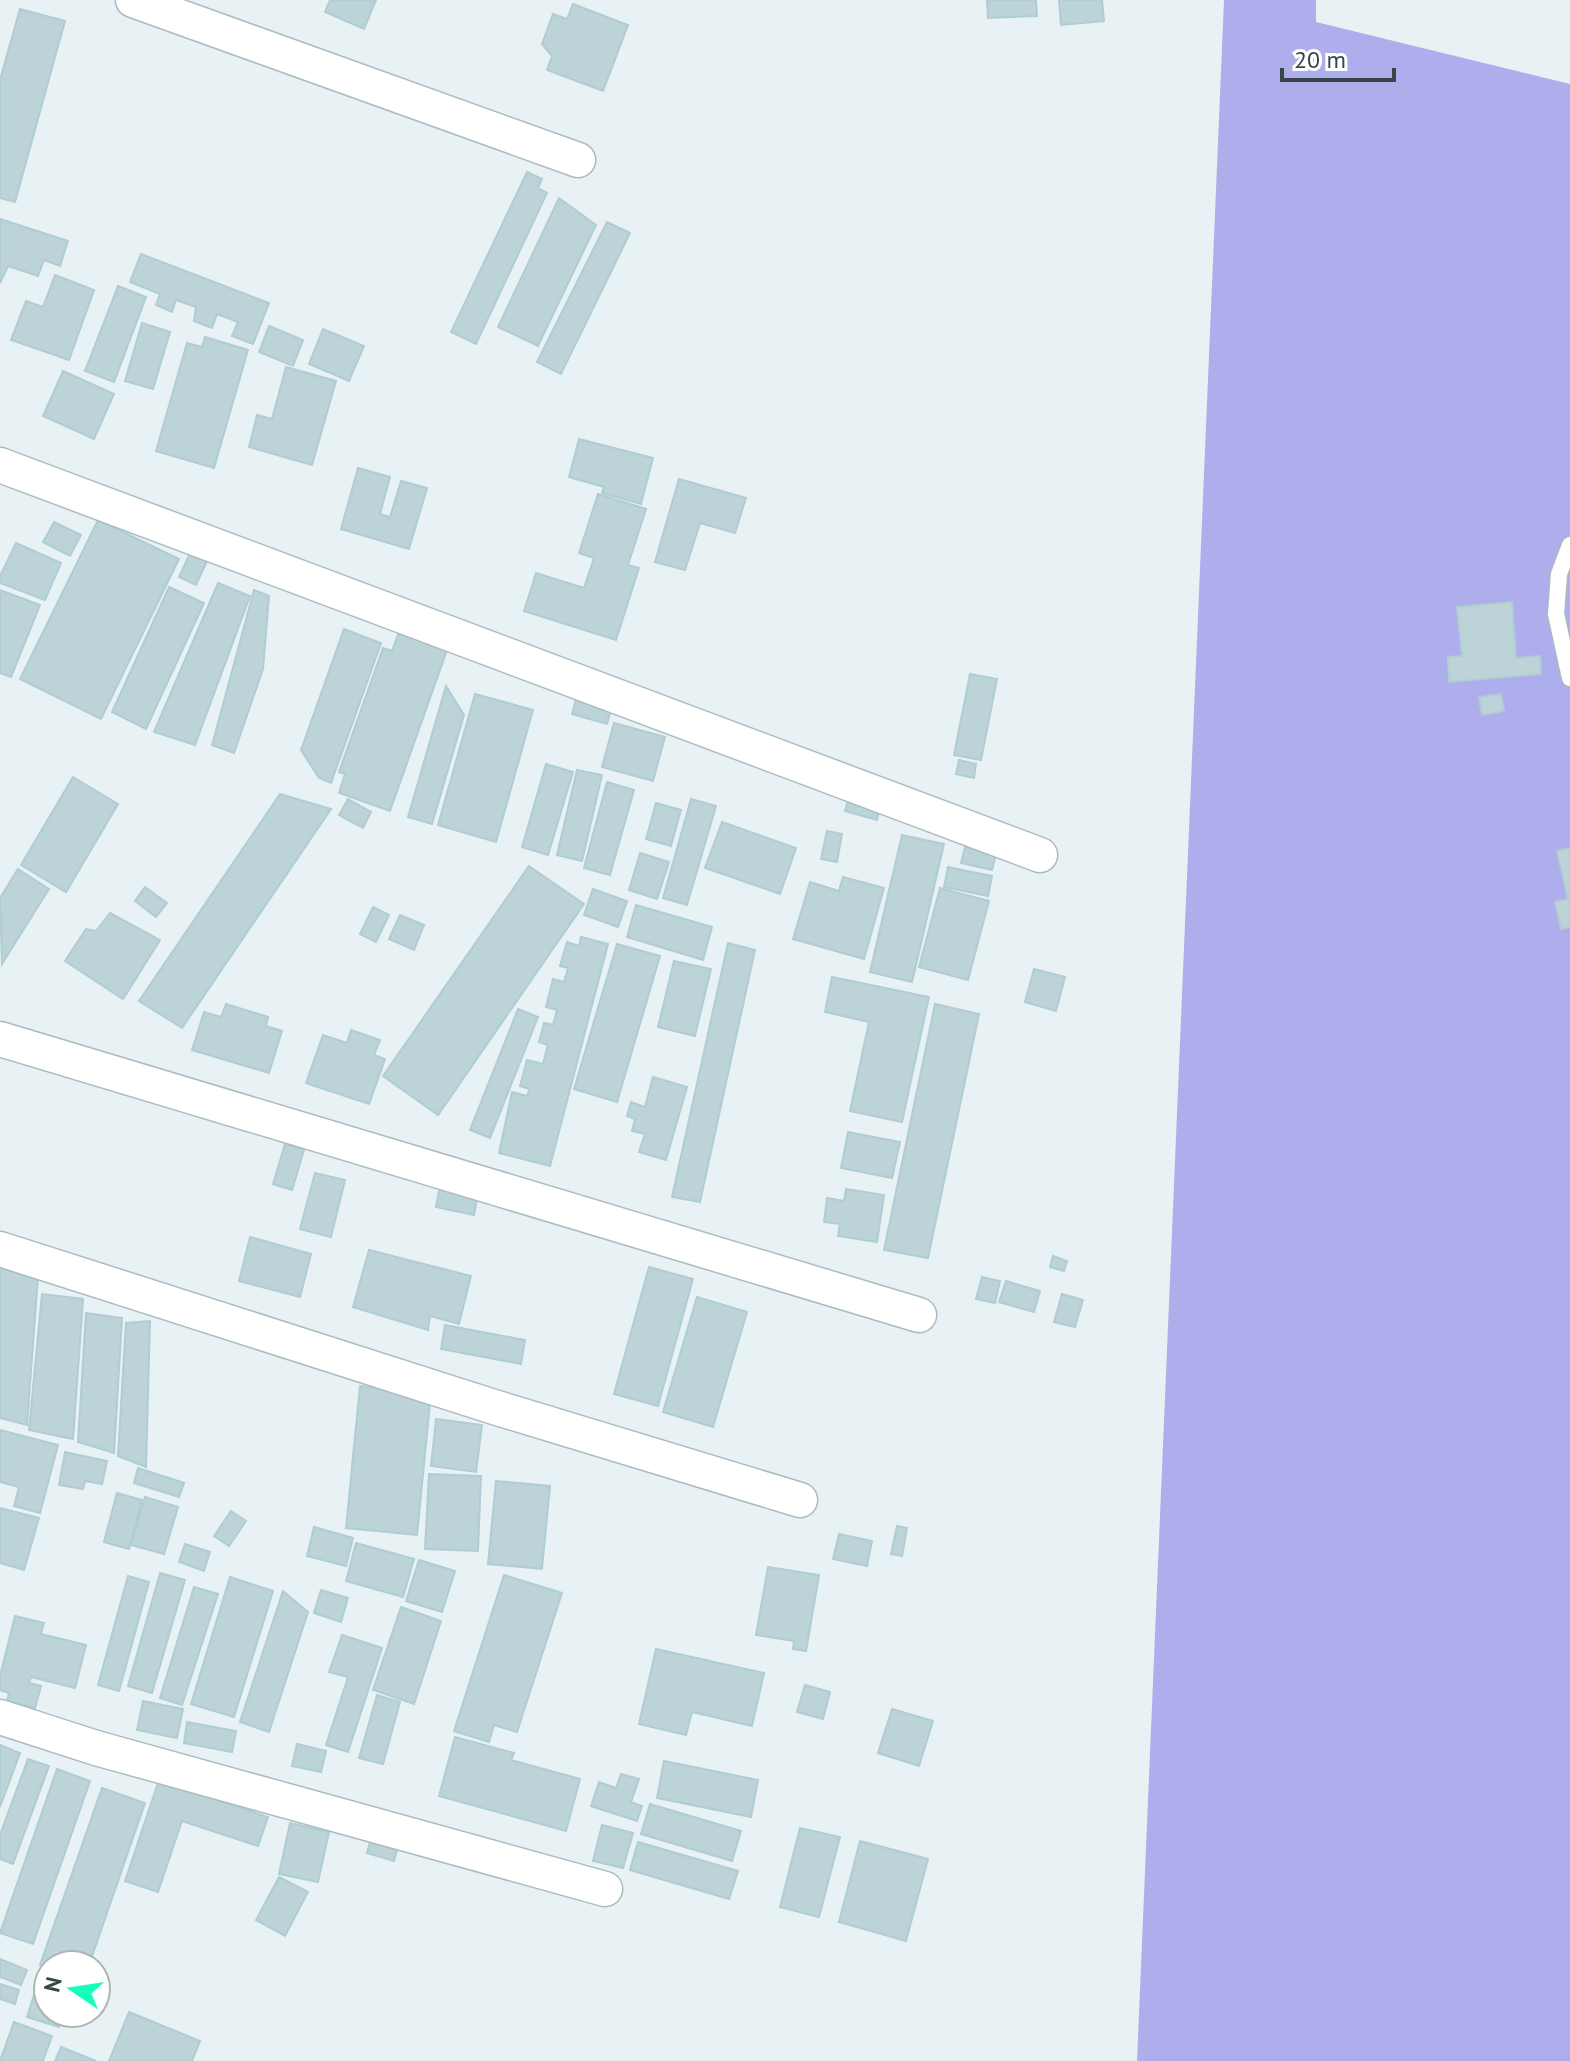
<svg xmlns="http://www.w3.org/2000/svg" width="1570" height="2061" font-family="'PT Sans',sans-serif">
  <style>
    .green { fill: #afaeec }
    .building { fill: #bcd3d8; stroke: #afcdd3; stroke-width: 2 }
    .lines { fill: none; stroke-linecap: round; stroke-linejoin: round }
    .lane-casing { stroke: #aabcc1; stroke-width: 19 }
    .street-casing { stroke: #aabcc1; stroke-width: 37 }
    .lane { stroke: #fff; stroke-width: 16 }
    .street { stroke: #fff; stroke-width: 34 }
  </style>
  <rect width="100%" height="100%" fill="#e8f2f5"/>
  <polygon class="green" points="1224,0 1316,0 1316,22 1570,84 1570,2061 1137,2061"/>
  <g class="building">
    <polygon points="330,0 376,0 364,29 325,12"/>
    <polygon points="987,0 1036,0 1037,16 988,18"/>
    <polygon points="1059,0 1102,0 1104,21 1061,25"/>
    <polygon points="573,4 628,25 603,91 547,70 552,56 542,44 553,14 567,19"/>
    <polygon points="20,9 65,21 15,202 0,198 0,80"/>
    <polygon points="527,172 542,179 538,188 547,193 476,344 451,332"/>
    <polygon points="559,198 596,225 538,346 498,327"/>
    <polygon points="0,219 68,241 60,266 44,260 38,276 8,266 0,283"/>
    <polygon points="607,222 630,233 561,374 537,362"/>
    <polygon points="141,254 269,303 253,344 232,336 238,322 217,314 212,328 194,321 196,307 176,300 172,312 156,305 160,294 130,282"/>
    <polygon points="55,275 94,290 69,360 11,340 26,301 43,307"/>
    <polygon points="118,286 146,297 114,382 85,371"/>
    <polygon points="142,323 170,332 153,389 125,381"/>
    <polygon points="269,326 303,340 293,366 259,352"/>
    <polygon points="323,329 364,346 349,381 309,364"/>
    <polygon points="205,337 248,350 214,468 156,451 187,343 202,347"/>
    <polygon points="286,367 336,381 312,465 249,447 257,415 272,419"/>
    <polygon points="63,371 114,394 94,439 43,416"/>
    <polygon points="579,439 653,458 641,504 602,493 604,487 569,477"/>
    <polygon points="358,468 390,477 380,514 390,517 401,481 427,488 409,549 341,529"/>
    <polygon points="679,479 746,498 735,533 700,523 685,570 655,562"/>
    <polygon points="598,494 646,509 628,565 639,568 616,640 524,611 536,573 584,588 594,558 579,553"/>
    <polygon points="98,520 179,559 101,719 20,679"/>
    <polygon points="54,522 81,535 70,556 43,542"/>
    <polygon points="16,543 61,563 45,600 0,583 0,576"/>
    <polygon points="190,553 207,561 196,585 179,577"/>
    <polygon points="218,583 250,596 195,745 154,732"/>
    <polygon points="169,587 204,603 146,729 112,712"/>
    <polygon points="0,590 40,605 11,677 0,673"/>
    <polygon points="254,590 269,596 263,669 234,753 212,745"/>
    <polygon points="1512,602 1516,658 1540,656 1541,674 1449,682 1448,657 1462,656 1457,607"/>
    <polygon points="344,629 381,643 331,783 319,778 301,750"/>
    <polygon points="399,632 447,650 390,811 339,793 345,774 339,772 383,648 392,651"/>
    <polygon points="970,674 997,679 981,760 954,755"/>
    <polygon points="446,686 464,715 432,824 408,817"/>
    <polygon points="475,694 533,710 496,842 438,825"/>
    <polygon points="1501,694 1504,711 1482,715 1479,697"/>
    <polygon points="577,696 612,706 607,724 572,714"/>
    <polygon points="614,723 665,737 653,781 602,767"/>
    <polygon points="959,760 976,764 974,778 956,774"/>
    <polygon points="546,764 573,772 548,855 522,847"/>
    <polygon points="577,770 602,775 582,861 557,855"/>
    <polygon points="73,777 118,804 66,892 21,865"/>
    <polygon points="607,782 634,790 610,875 584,868"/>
    <polygon points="280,794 331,809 182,1028 139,1001"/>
    <polygon points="850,794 881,802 877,820 845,811"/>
    <polygon points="348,799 371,812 363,828 339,815"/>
    <polygon points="691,799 716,806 687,905 663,898"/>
    <polygon points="656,803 681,810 671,846 646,839"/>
    <polygon points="722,822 796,848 780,894 705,868"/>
    <polygon points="827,831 842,834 837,862 821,859"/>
    <polygon points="902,835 944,844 912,982 870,972"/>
    <polygon points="965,847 996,854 992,870 961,863"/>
    <polygon points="1570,848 1570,927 1561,929 1555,902 1568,899 1557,851"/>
    <polygon points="640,853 669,862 657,899 629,890"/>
    <polygon points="529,866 584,904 438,1115 383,1076"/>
    <polygon points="948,867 992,876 988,896 944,887"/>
    <polygon points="18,869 49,889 2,964 0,898"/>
    <polygon points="843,877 884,888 864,959 793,939 810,882 839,891"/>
    <polygon points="145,887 167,903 156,917 135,901"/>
    <polygon points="940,888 989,901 968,980 919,967"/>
    <polygon points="593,889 627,901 618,927 584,915"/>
    <polygon points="636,905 712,927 703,960 627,937"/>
    <polygon points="373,907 389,915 376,942 360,934"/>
    <polygon points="110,913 160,940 123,999 65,961 86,929 96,931"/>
    <polygon points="400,915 424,925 414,950 389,939"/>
    <polygon points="581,937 608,944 550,1166 499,1153 512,1092 527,1096 530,1089 520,1086 527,1060 543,1064 548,1045 539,1042 544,1023 553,1025 557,1010 546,1007 553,979 564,982 568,968 560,966 567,942 579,946"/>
    <polygon points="728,943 755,950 700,1202 672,1197"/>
    <polygon points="617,944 660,956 617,1102 574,1089"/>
    <polygon points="674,961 711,969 695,1036 658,1027"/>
    <polygon points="1034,969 1065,977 1056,1011 1025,1002"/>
    <polygon points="832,977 929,997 902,1122 850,1111 869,1022 825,1012"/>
    <polygon points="226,1004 268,1017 266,1026 282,1031 269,1073 192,1050 204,1012 221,1017"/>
    <polygon points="935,1004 979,1014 928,1258 884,1250"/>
    <polygon points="518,1009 538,1017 490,1138 470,1130"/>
    <polygon points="351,1030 380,1040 374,1055 385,1059 369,1104 306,1083 323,1035 347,1043"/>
    <polygon points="653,1077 687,1087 666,1160 639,1152 645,1134 632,1131 635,1119 627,1116 631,1102 645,1107"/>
    <polygon points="848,1132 900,1142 892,1178 841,1168"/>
    <polygon points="285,1144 304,1150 292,1190 273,1184"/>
    <polygon points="315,1173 345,1180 331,1237 300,1229"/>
    <polygon points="440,1186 478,1194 474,1215 436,1207"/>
    <polygon points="846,1189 884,1195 877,1242 838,1236 840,1224 824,1222 827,1198 844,1201"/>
    <polygon points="250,1237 311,1254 300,1297 239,1281"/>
    <polygon points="369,1250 471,1276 459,1324 430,1316 428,1330 353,1307"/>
    <polygon points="1053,1256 1067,1261 1064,1271 1050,1267"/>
    <polygon points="0,1261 38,1276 27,1425 0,1418"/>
    <polygon points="649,1267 693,1279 658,1406 614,1394"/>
    <polygon points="982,1277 1000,1281 995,1303 976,1299"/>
    <polygon points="1006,1281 1040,1291 1034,1312 999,1302"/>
    <polygon points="42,1294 83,1299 73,1439 29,1430"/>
    <polygon points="1062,1294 1083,1300 1075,1327 1054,1322"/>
    <polygon points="697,1297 747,1312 713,1427 663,1412"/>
    <polygon points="86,1313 122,1318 114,1453 78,1442"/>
    <polygon points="150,1321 146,1467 118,1456 126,1323"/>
    <polygon points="445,1325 525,1340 521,1364 441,1349"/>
    <polygon points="360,1386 431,1393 417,1535 346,1528"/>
    <polygon points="436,1419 482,1425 476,1472 431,1466"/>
    <polygon points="0,1430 58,1445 40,1513 14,1506 19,1487 0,1482"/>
    <polygon points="65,1452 107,1461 102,1484 85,1481 83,1489 59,1485"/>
    <polygon points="138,1468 184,1483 179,1497 134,1483"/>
    <polygon points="429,1474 481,1476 478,1551 425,1549"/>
    <polygon points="496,1481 550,1486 542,1569 488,1564"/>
    <polygon points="117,1493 142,1500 129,1549 104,1542"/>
    <polygon points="145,1497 178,1507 164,1554 131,1545"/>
    <polygon points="0,1508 39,1518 24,1570 0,1563"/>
    <polygon points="231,1511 246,1521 229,1546 214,1536"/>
    <polygon points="897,1526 907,1528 902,1556 891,1554"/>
    <polygon points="314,1527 353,1538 346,1566 307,1556"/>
    <polygon points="839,1534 872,1541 867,1566 833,1559"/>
    <polygon points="356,1543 414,1559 403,1597 346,1581"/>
    <polygon points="185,1544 210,1552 204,1571 179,1562"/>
    <polygon points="419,1560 455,1571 442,1612 406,1601"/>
    <polygon points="768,1567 819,1575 806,1651 793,1649 794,1641 756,1635"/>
    <polygon points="160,1573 185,1580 152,1693 128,1686"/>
    <polygon points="504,1575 562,1593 517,1732 494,1725 489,1742 454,1731"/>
    <polygon points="128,1576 149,1582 119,1691 98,1685"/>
    <polygon points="230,1577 273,1591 234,1717 191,1704"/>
    <polygon points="194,1587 218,1594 182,1705 160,1698"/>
    <polygon points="321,1590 348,1598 341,1622 314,1613"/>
    <polygon points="283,1591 308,1612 269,1732 240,1722"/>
    <polygon points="401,1607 441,1621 414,1704 373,1690"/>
    <polygon points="15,1616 44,1623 41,1634 86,1645 75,1688 31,1677 29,1683 41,1686 35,1708 7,1701 9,1693 0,1690 0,1676"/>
    <polygon points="342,1635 382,1648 348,1752 326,1745 348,1677 329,1672"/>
    <polygon points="656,1649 764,1673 752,1726 692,1712 686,1735 639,1724"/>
    <polygon points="805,1685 830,1692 823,1719 797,1712"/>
    <polygon points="377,1695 400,1702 383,1764 359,1758"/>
    <polygon points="143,1701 183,1709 177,1738 137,1730"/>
    <polygon points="892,1709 933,1721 919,1766 878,1753"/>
    <polygon points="187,1722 236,1731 232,1752 184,1743"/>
    <polygon points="455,1737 514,1753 511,1760 580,1779 566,1831 439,1796"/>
    <polygon points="297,1744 326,1751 321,1772 292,1766"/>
    <polygon points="0,1745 20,1753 0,1807"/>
    <polygon points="28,1759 49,1766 13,1864 0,1859 0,1835"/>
    <polygon points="664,1761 758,1780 751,1817 657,1798"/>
    <polygon points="57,1769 90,1781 33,1944 0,1933"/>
    <polygon points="621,1774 639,1779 631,1802 642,1806 637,1821 591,1806 599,1782 616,1788"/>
    <polygon points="159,1780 268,1817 258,1846 182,1821 158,1892 125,1881"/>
    <polygon points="102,1788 145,1803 89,1965 48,1965 48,1968 40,1965"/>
    <polygon points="650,1804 741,1831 732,1861 641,1834"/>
    <polygon points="290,1823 329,1832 318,1882 279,1874"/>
    <polygon points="602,1825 633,1833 623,1868 593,1861"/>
    <polygon points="800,1828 840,1837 819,1917 780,1907"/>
    <polygon points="372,1835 399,1843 394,1861 367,1853"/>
    <polygon points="860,1841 928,1859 906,1941 839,1922"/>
    <polygon points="638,1842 738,1871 729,1899 630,1870"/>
    <polygon points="279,1877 308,1892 285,1936 256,1920"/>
    <polygon points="0,1959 27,1970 21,1985 0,1977"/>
    <polygon points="39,1979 48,1981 48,2013 63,2013 59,2027 27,2017"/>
    <polygon points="0,1984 19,1990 15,2004 0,1999"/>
    <polygon points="129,2012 200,2041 192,2061 109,2061"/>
    <polygon points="14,2022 52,2036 43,2061 0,2061"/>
    <polygon points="61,2047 96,2061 55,2061"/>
  </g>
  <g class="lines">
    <g class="lane-casing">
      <polyline id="lane" points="1570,545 1559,574 1556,614 1570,678"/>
    </g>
    <g class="street-casing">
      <g id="street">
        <polyline points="133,0 578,160"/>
        <polyline points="0,465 1040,855"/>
        <polyline points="0,1039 919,1315"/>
        <polyline points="0,1249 494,1407 800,1500"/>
        <polyline points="0,1717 96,1748 605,1889"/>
      </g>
    </g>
    <use href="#lane" class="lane"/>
    <use href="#street" class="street"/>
  </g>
  <g transform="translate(72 1989) rotate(283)"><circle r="38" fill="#ffffff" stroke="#afb5b6" stroke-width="2"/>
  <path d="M0-6L14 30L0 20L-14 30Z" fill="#15ffbc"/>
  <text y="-12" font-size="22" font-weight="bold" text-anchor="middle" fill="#364649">N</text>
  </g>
  <path d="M1282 68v12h112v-12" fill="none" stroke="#364649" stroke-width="4"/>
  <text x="1294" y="68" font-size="24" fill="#364649" stroke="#ffffff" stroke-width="6" paint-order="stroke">20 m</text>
</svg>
